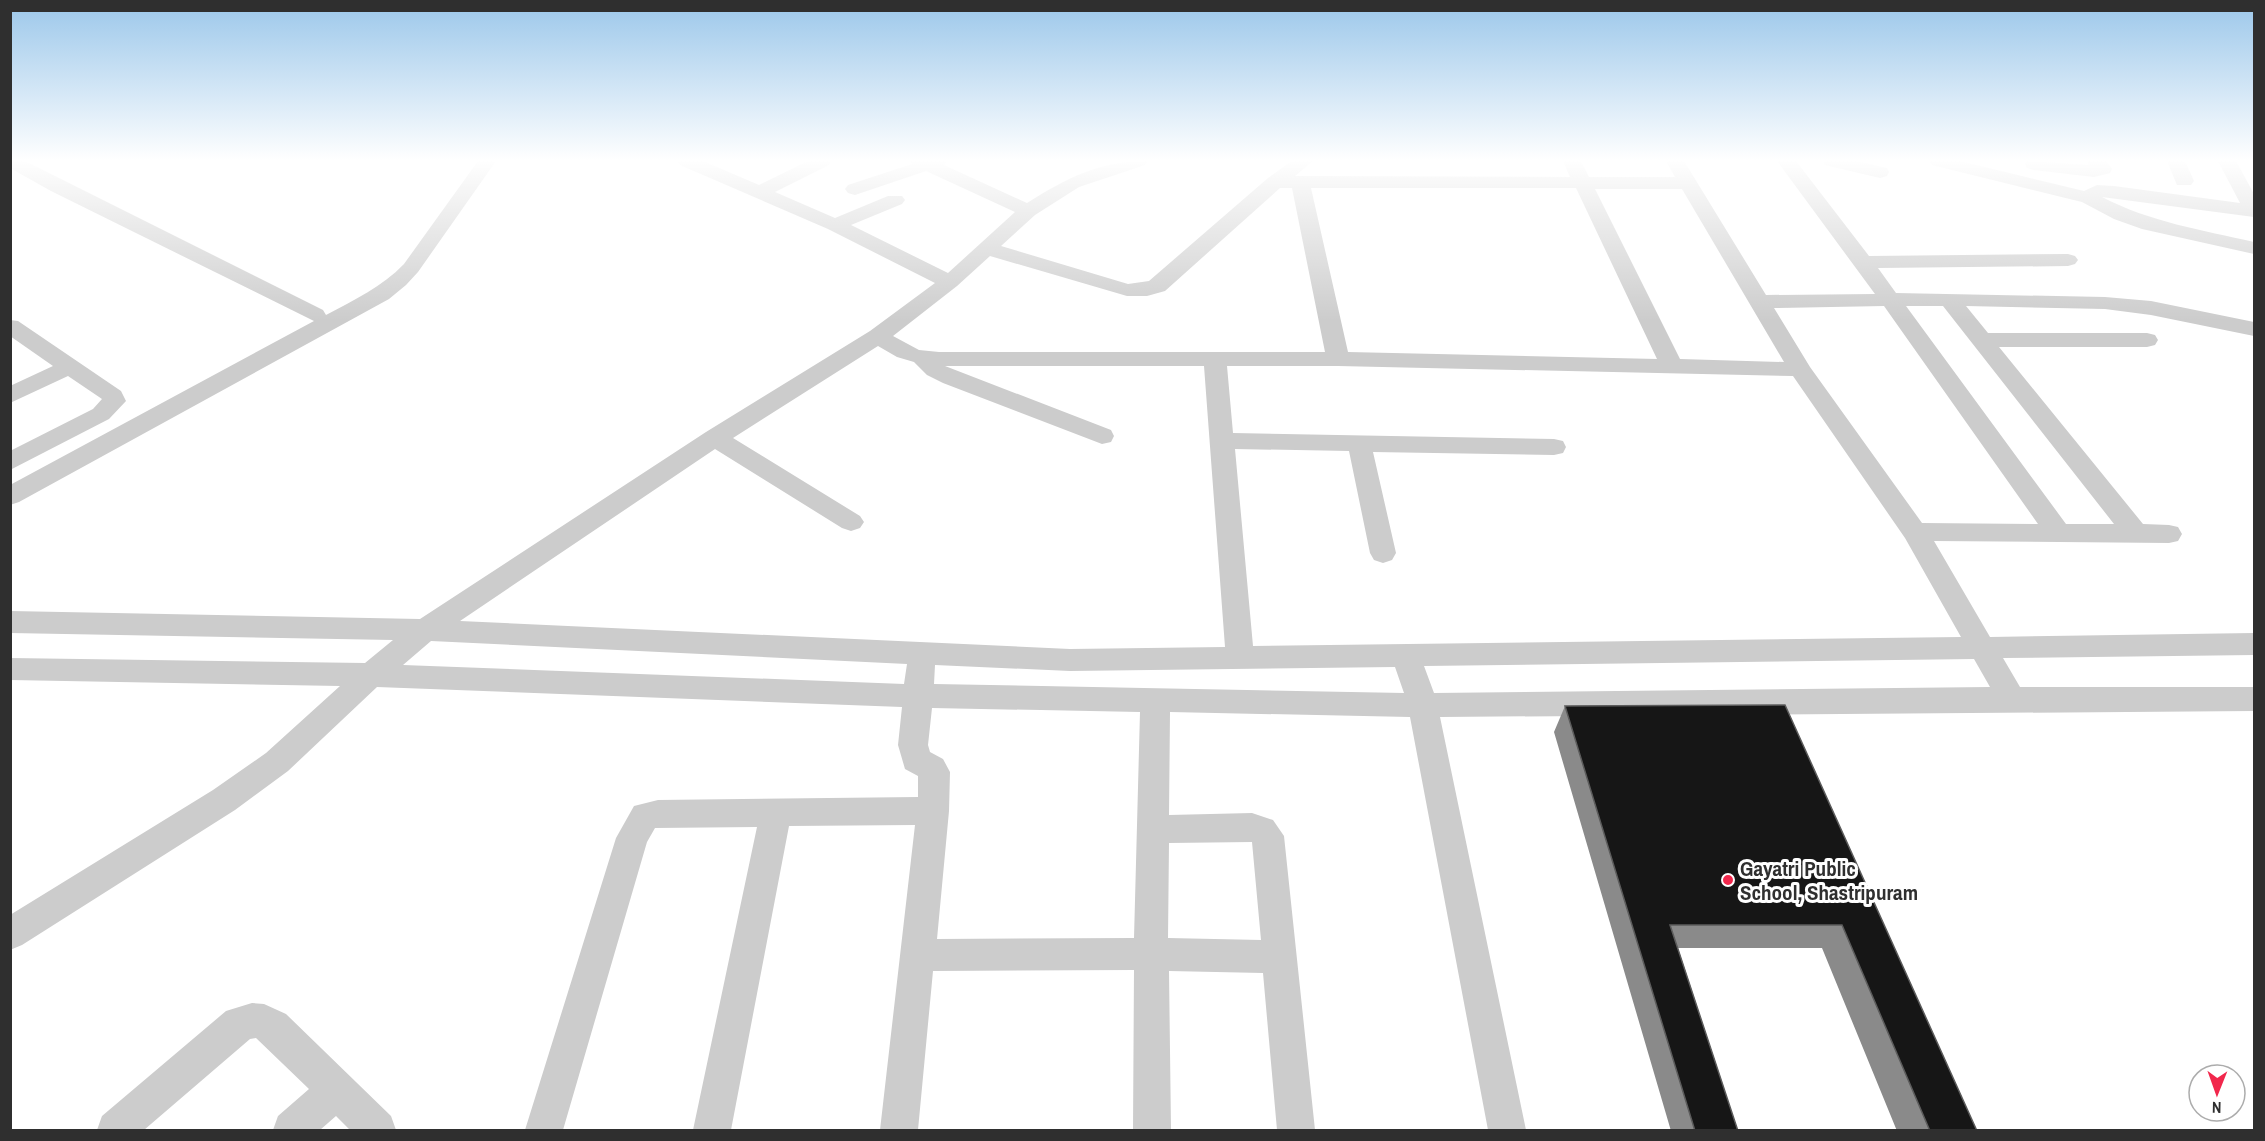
<svg xmlns="http://www.w3.org/2000/svg" width="2265" height="1141" font-family="'Archivo Narrow',sans-serif">
  <style>
    .lines { fill: none; stroke-linecap: round; stroke-linejoin: round }
    .minor { fill: #ccc; fill-rule: evenodd }
    .wall { fill: #8a8a8a }
    .building { fill: #161616; stroke: #5c5c5c; stroke-width: 1.5 }
    .poi-dot { fill: #f1274c; stroke: #fff; stroke-width: 2 }
    .labels { text-anchor: middle; dominant-baseline: central; stroke-width: 6; stroke-linejoin: round; paint-order: stroke }
    .near-poi-label { font-size: 21px; font-weight: bold; fill: #2f2f2f; stroke: #fff; text-anchor: start }
  </style>
  <rect width="100%" height="100%" fill="#fff"/>
  <g class="lines">
    <g class="minor">
      <path d="M10,161H25L323,310L326,315C354,300 382,287 404,264L478,161H496L418,272L406,285L389,299L19,502L10,505V485L314,321L51,191L10,168Z"/>
      <path d="M678,161H703L759,185L808,161H831L829,165L775,192L835,218L888,196H902L905,200L902,204L851,225L948,273L1015,212L926,171L855,195L848,193L845,189L848,185L912,164L910,161H947L944,165L1027,203C1067,178 1099,161 1147,161L1145,165L1079,187L1035,215L1001,246L1128,284L1149,281L1268,178L1292,161H1313L1295,176L1570,177L1563,161H1581L1589,177H1675L1666,161H1684L1766,295L1875,294L1777,161H1796L1869,256L2068,254L2075,256L2078,260L2075,264L2068,266L1878,268L1896,293L2105,297L2151,301L2254,322V336L2151,315L2105,309L1966,306L1988,333H2147L2155,335L2158,340L2155,345L2147,347H1999L2143,524L2169,525L2178,527L2182,534L2178,541L2169,543L1934,541L1990,637L2254,633V655L2003,658L2020,687H2254V711L1440,717L1526,1130H1488L1410,717L1170,712L1169,815L1252,813L1273,820L1284,836L1315,1130H1277L1263,973L1169,971L1171,1130H1133L1134,970L933,971L918,1130H880L915,825L789,826L731,1130H693L757,827L655,828L647,842L563,1130H525L616,838L634,806L658,800L918,797V776L905,769L898,745L902,707L377,687L288,771L235,810L22,945L10,950V915L213,790L266,753L340,686L10,680V658L365,663L393,640L10,633V611L420,619L706,432L870,331L935,283L828,229L680,165ZM1280,188H1292L1325,352H939L919,350L893,336L957,286L990,256L1127,296H1147L1165,291ZM1311,188H1576L1657,359L1348,352ZM1595,189H1682L1784,362L1680,359ZM1884,306L2038,524L1922,523L1810,367L1774,308ZM1906,306H1943L2114,524H2066ZM878,346L897,357L914,362L927,375L943,383L1102,444L1111,442L1114,436L1111,430L945,366H1204L1225,647L1070,649L460,621L715,449L842,528L851,531L860,528L864,522L860,516L733,438ZM1227,366H1338L1793,376L1905,538L1961,637L1253,646L1235,449L1349,451L1370,553L1374,560L1383,563L1392,560L1396,553L1373,452L1554,455L1563,453L1566,447L1563,441L1554,439L1233,433ZM431,641L907,664L904,684L403,665ZM1974,659L1990,687L1434,693L1424,666ZM935,665L1070,671L1395,667L1404,693L934,684ZM932,708L1140,712L1134,938L937,939L949,811L950,772L943,759L930,752L928,745ZM1252,842L1261,940L1168,938L1169,843Z"/>
      <polygon points="1823,161 1856,161 1887,168 1889,172 1887,176 1880,178 1825,165"/>
      <path d="M1930,161H1960L2084,191L2097,185L2114,186L2240,203L2218,161H2236L2254,194V217L2102,197C2150,222 2202,230 2254,242V254L2142,229L2114,219L2082,202L1932,165Z"/>
      <polygon points="2027,161 2089,165 2087,161 2106,161 2112,169 2110,173 2094,177 2034,170 2027,168 2025,164"/>
      <polygon points="2167,161 2185,161 2194,181 2191,185 2177,185"/>
      <polygon points="10,320 18,321 121,391 126,401 109,419 10,470 10,451 93,409 102,399 68,376 10,403 10,386 53,366 10,336"/>
      <polygon points="252,1003 264,1004 286,1014 391,1116 396,1130 350,1130 336,1116 320,1130 273,1130 278,1116 309,1089 256,1038 250,1039 144,1130 97,1130 102,1116 226,1011"/>
    </g>
  </g>
  <polygon class="wall" points="1785,705 1977,1131 1897,1131 1822,948 1678,948 1738,1131 1671,1131 1554,732 1565,706"/>
  <polygon class="building" points="1785,705 1977,1131 1930,1131 1842,925 1670,925 1738,1131 1695,1131 1565,706"/>
  <linearGradient id="sky" x2="0" y2="1"><stop stop-color="#9bc7ea"/><stop offset="0.5" stop-color="#fff"/><stop offset="1" stop-color="#fff" stop-opacity="0"/></linearGradient>
  <rect width="2265" height="321" fill="url(#sky)"/>
  <circle class="poi-dot" cx="1728" cy="880" r="6"/>
  <g class="labels">
    <g class="near-poi-label">
      <text x="1740" y="868">Gayatri Public<tspan x="1740" dy="24">School, Shastripuram</tspan></text>
    </g>
  </g>
  <rect width="2265" height="1141" fill="none" stroke="#2f2f2f" stroke-width="24"/>
  <g transform="translate(2217 1093) rotate(181)"><circle r="28" fill="#ffffff" stroke="#acacac" stroke-width="1.5"/>
  <path d="M0-4.5L10 22L0 15L-10 22Z" fill="#f1274c"/>
  <text y="-9" font-size="16" font-weight="bold" text-anchor="middle" fill="#2f2f2f">N</text>
  </g>
</svg>
